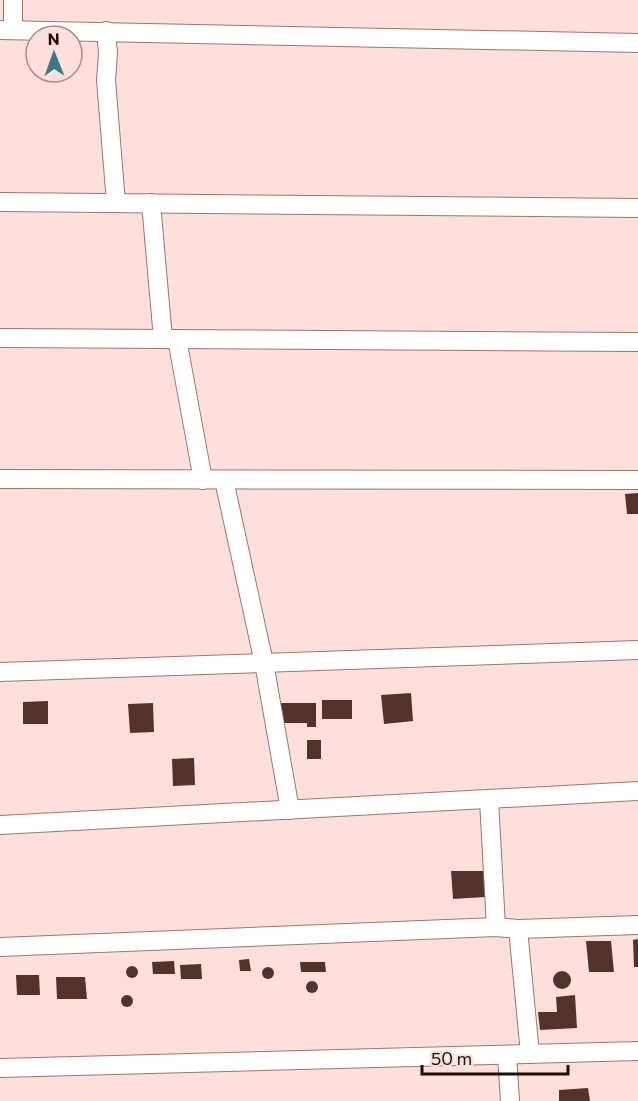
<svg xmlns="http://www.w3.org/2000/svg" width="638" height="1101" font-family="Commissioner,sans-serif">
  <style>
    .building { fill: #55312c }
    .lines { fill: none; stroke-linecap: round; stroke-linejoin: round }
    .minor-casing { stroke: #9e756e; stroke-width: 20 }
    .minor { stroke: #fff; stroke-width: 18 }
  </style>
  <rect width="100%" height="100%" fill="#fde0dc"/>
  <g class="building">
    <polygon points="638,493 638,514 627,514 625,494"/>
    <polygon points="411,693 413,721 384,724 381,695"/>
    <rect x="322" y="700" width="30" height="19"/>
    <polygon points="48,701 48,724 23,724 23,702"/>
    <polygon points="153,703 154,732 130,733 128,704"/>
    <polygon points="274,703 316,703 316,727 307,727 307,723 274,723"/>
    <rect x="307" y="740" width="14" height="19"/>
    <polygon points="194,758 195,785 173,786 172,759"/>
    <polygon points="451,871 485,871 485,897 453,899"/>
    <polygon points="638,939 638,967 634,967 633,940"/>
    <polygon points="586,941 611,941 614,972 589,972"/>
    <polygon points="249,959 251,971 240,971 239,960"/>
    <polygon points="174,961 175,974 153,974 152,962"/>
    <polygon points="300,962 325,962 326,972 301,972"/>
    <polygon points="201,964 202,979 181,979 180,965"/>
    <circle cx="132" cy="972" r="6"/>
    <circle cx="268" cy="973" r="6"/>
    <circle cx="562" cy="980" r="9"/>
    <polygon points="16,975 39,975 40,995 17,995"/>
    <polygon points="56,977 85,977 87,999 57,999"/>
    <circle cx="312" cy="987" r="6"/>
    <circle cx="127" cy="1001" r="6"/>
    <polygon points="575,995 577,1028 540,1030 538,1012 557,1012 556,997"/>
    <polygon points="588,1088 590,1101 559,1101 559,1090"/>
  </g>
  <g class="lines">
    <g class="minor-casing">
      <g id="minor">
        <polyline points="0,30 638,43"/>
        <polyline points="13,30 13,0"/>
        <polyline points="106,31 108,53 106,80 116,203"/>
        <polyline points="0,202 638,208"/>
        <polyline points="151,203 163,339"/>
        <polyline points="0,338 638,342"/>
        <polyline points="177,339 203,480"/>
        <polyline points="0,479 638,480"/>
        <polyline points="224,480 264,663 290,810"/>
        <polyline points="0,672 638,650"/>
        <polyline points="489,800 496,927"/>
        <polyline points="0,825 638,791"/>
        <polyline points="518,929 530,1054"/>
        <polyline points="0,947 496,927 518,929 638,925"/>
        <polyline points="507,1055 510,1101"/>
        <polyline points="0,1068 638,1051"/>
      </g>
    </g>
    <use href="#minor" class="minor"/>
  </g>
  <g transform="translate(54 54) rotate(359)"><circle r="28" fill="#fde0dc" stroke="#a48c89" stroke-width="1.5"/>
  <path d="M0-4.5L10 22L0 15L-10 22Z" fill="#357c87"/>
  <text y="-9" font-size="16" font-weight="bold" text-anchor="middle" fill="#1e0f0c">N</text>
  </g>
  <path d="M422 1065v9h146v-9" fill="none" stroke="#1e0f0c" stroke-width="3"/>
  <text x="431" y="1065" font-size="18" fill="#1e0f0c" stroke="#fde0dc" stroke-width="4.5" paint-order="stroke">50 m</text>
</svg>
